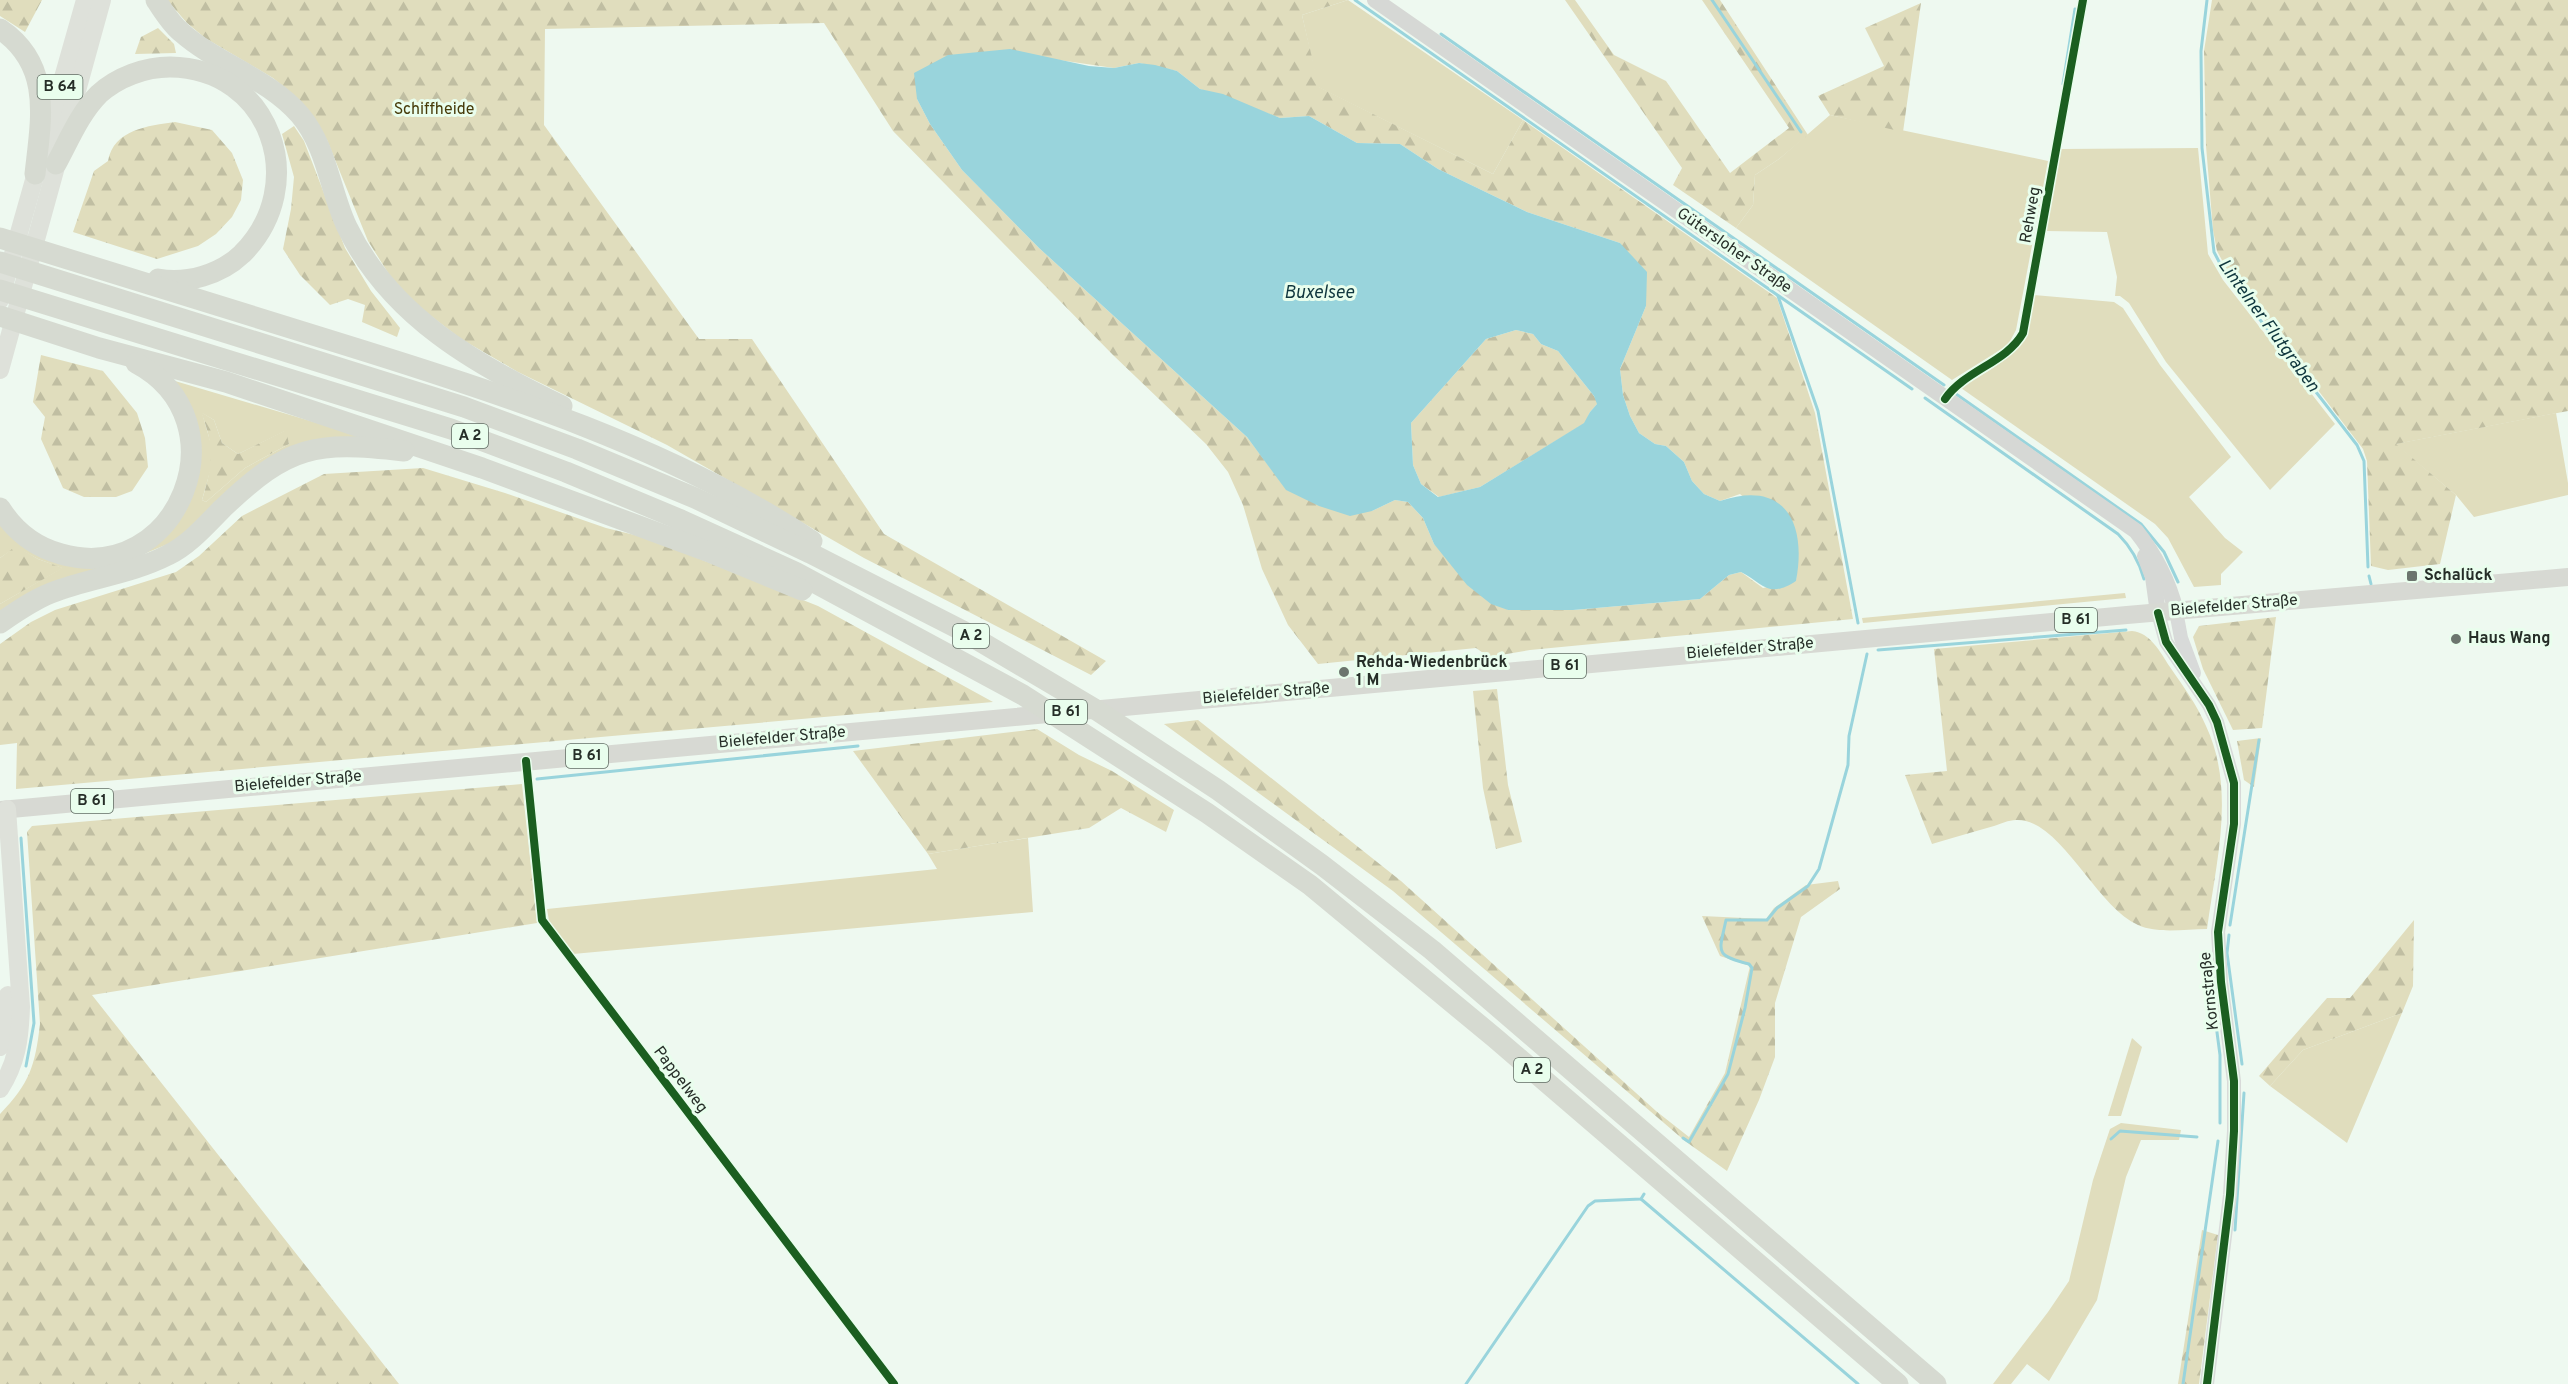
<svg xmlns="http://www.w3.org/2000/svg" width="2568" height="1384" font-family="Overpass,sans-serif">
  <style>
    .grass { fill: #e0ddbd; fill-rule: evenodd }
    .forest { fill: url(#forest-firs); fill-rule: evenodd }
    .water { fill: #99d4dc; fill-rule: evenodd }
    .lines { fill: none; stroke-linecap: round; stroke-linejoin: round }
    .stream { stroke: #99d4dc; stroke-width: 3 }
    .minor { stroke: #d8dad9; stroke-width: 10 }
    .tertiary { stroke: #d8dad9; stroke-width: 14 }
    .secondary { stroke: #d6d8d5; stroke-width: 16 }
    .primary { stroke: #d7d9d3; stroke-width: 18 }
    .trunk { stroke: #dee1da; stroke-width: 18 }
    .motorway { stroke: #d6dad1; stroke-width: 21 }
    .cycleway-casing { stroke: #e9feed; stroke-width: 11 }
    .cycleway { stroke: #1b5e20; stroke-width: 8 }
    .poi-dot { fill: #6c756e; stroke: #e9feed; stroke-width: 2 }
    .labels { text-anchor: middle; dominant-baseline: central; stroke-width: 6; stroke-linejoin: round; paint-order: stroke }
    .shield { fill: #e9feed; stroke: #606c63; stroke-width: 1.5 }
    .shield-label { font-size: 15px; font-weight: bold; fill: #262e28 }
    .park-label { font-size: 16px; fill: #463a08; stroke: #e9feed }
    .street-label { font-size: 16px; fill: #262e28; stroke: #e9feed }
    .poi-label { font-size: 16px; font-weight: bold; fill: #262e28; stroke: #e9feed; text-anchor: start }
    .water-label { font-size: 18px; font-style: italic; fill: #0f363d; stroke: #e9feed }
  </style>
  <defs>
    <pattern id="forest-firs" width="22" height="20" patternUnits="userSpaceOnUse" patternTransform="scale(1.5)"><rect width="22" height="20" fill="#e0ddbd"/><path d="M5 1l3.5 6h-7zM16 11l3.5 6h-7z" fill="#c0bea2"/></pattern>
  </defs>
  <rect width="100%" height="100%" fill="#eef9f0"/>
  <g class="grass">
    <polygon points="1348,0 1523,120 1493,174 1318,87 1302,15"/>
    <polygon points="1830,115 2048,161 2016,330 2008,345 1952,380 1736,228 1753,205 1755,175 1779,159"/>
    <polygon points="2198,148 2208,254 2223,280 2335,424 2270,490 2166,362 2129,303 2120,296 2115,296 2117,277 2107,232 2046,231 2061,149"/>
    <path d="M2034,295L2114,302L2123,308L2160,365L2231,457L2189,497L2225,538L2243,552L2221,574V585L2194,587L2168,538L2155,524L1961,388C1980,375 2020,356 2027,333C2030,321 2032,307 2034,295Z"/>
    <path d="M175,381L368,438L327,441L185,537L0,613V604L62,568L38,559L16,547L0,558V523L63,562L162,536L184,512L196,483L200,462ZM202,413L214,420L222,443L238,454L285,431L289,444L245,468L206,502L202,500L211,468L213,451Z"/>
    <polygon points="2556,413 2568,483 2568,495 2474,517 2456,495 2395,444"/>
    <polygon points="2125,593 2126,598 1863,623 1862,618"/>
    <polygon points="1028,838 1033,912 573,954 549,921 547,909 937,869 928,854"/>
    <polygon points="2402,1013 2347,1143 2270,1086 2303,1050"/>
    <polygon points="2132,1038 2142,1047 2121,1116 2108,1116"/>
    <polygon points="2121,1123 2181,1130 2179,1140 2141,1140 2126,1177 2097,1300 2049,1381 2027,1364 2011,1384 1993,1384 2048,1312 2069,1281 2093,1180 2110,1129"/>
  </g>
  <g class="forest">
    <polygon points="0,0 42,0 25,32 0,16"/>
    <path d="M167,0H1348L1302,15L1319,87L1493,174L1523,120L1777,298L1815,413L1853,619L1530,650L1489,657L1476,648L1318,664L1288,625L1262,569L1243,505L1228,472L1206,444L1113,355L893,131L824,23L545,29L544,125L699,339H752L884,534L1106,661L1091,675L864,558L667,445L518,372L461,339L418,306L390,276L368,241L327,140L295,96L273,78L205,38L187,23ZM1052,59L1114,68L1139,63L1177,71L1200,89L1280,118L1309,116L1357,143L1400,144L1438,169L1527,212L1620,243L1646,306L1620,369L1623,395L1630,416L1639,433L1655,444L1666,446L1684,462L1692,481L1704,494L1720,501L1740,494L1798,544L1796,581L1763,588L1741,572L1729,575L1700,599L1573,610H1508L1434,544L1423,518L1408,502L1395,500L1372,511L1287,490L1247,437L1039,248L962,170L930,124L917,99Z"/>
    <polygon points="1565,0 1575,0 1614,55 1666,81 1730,173 1789,128 1702,0 1720,0 1808,135 1779,159 1755,175 1753,205 1736,228 1673,185 1682,168"/>
    <polygon points="2212,0 2568,0 2568,411 2396,444 2456,495 2440,564 2388,570 2371,566 2367,461 2363,449 2230,275 2217,251 2213,230 2206,146 2204,51"/>
    <polygon points="1921,3 1903,132 1830,115 1818,96 1884,66 1865,28"/>
    <polygon points="158,28 174,44 176,53 135,54 141,37"/>
    <path d="M175,122L212,130L232,153L243,180L241,200L232,217L216,234L198,246L157,259L73,232L94,171L108,161C114,129 148,126 175,122Z"/>
    <polygon points="294,126 304,141 345,248 371,291 400,328 397,337 362,322 365,305 348,299 330,305 300,275 283,249 291,209 294,177 282,134"/>
    <polygon points="1516,330 1533,334 1541,344 1558,351 1594,396 1598,403 1590,412 1585,423 1480,487 1439,497 1421,484 1413,465 1411,423 1486,339"/>
    <polygon points="41,355 103,371 137,413 145,438 148,467 132,491 116,497 84,497 63,488 41,439 45,417 33,402"/>
    <path d="M201,412L214,420L222,443L238,454L286,430L289,444L245,468L206,502L202,500C213,464 215,448 201,412Z"/>
    <polygon points="423,468 505,493 606,528 647,538 818,606 993,702 16,789 17,743 0,745 0,644 31,622 55,610 176,572 199,556 242,516 324,474"/>
    <polygon points="16,546 38,559 63,568 0,604 0,558"/>
    <polygon points="2276,617 2262,728 2233,730 2203,669 2193,637 2199,626"/>
    <path d="M2132,631C2151,633 2160,652 2170,667C2183,686 2197,705 2206,726C2236,790 2216,862 2207,929C2185,929 2158,934 2138,925C2095,906 2060,818 2016,820C2009,820 2000,824 1994,826C1973,832 1952,838 1932,844L1905,775L1947,771L1934,649Z"/>
    <polygon points="1497,689 1508,785 1522,842 1496,849 1483,788 1473,691"/>
    <polygon points="1198,720 1401,881 1656,1111 1689,1137 1725,1073 1750,966 1720,956 1702,916 1766,919 1774,908 1806,885 1838,881 1840,889 1801,917 1775,1003 1775,1057 1759,1100 1727,1171 1685,1141 1393,891 1164,724"/>
    <polygon points="1037,729 1079,755 1112,771 1174,810 1166,832 1121,808 1089,828 928,854 853,751"/>
    <polygon points="2261,738 2254,787 2244,780 2237,741"/>
    <path d="M522,784L537,923L92,995L399,1384H0V1114C30,1083 35,1066 40,1024L27,832L32,826Z"/>
    <polygon points="2414,920 2413,986 2402,1013 2303,1050 2270,1086 2259,1076 2327,998 2350,998"/>
    <polygon points="2202,1230 2218,1235 2199,1384 2178,1384"/>
  </g>
  <path class="water" d="M1010,49L1089,66L1114,68L1139,63L1155,65L1177,71L1200,89L1223,94L1280,118L1309,116L1357,143L1400,144L1438,169L1527,212L1620,243L1647,272L1646,306L1620,369L1623,395L1630,416L1639,433L1655,444L1666,446L1684,462L1692,481L1704,494L1720,501C1785,479 1807,523 1796,581C1768,599 1764,584 1741,572L1729,575L1700,599L1573,610H1508L1491,604L1467,585L1434,544L1423,518L1408,502L1395,500L1372,511L1350,516L1319,506L1286,490L1247,437L1039,248L962,170L930,124L917,99L914,73L948,55ZM1516,330L1533,334L1541,344L1558,351L1594,396L1597,404L1590,412L1584,423L1480,487L1438,497L1421,484L1413,465L1411,423L1486,339Z"/>
  <g class="lines">
    <g class="stream">
      <polyline points="1355,0 1912,389"/>
      <polyline points="1712,0 1801,132"/>
      <polyline points="2207,0 2201,51 2202,148 2214,252 2227,277 2357,445 2364,461 2368,567"/>
      <polyline points="1441,34 1944,385"/>
      <polyline points="2063,84 2075,9"/>
      <polyline points="1778,296 1818,411 1858,623"/>
      <polyline points="1956,394 2141,524 2164,552 2178,582"/>
      <path d="M1925,398L2118,534C2131,547 2139,561 2144,579"/>
      <polyline points="2369,576 2371,584"/>
      <polyline points="1878,650 2126,630"/>
      <polyline points="537,779 858,746"/>
      <polyline points="21,838 34,1023 26,1066"/>
      <polyline points="2230,925 2259,740"/>
      <polyline points="2229,935 2227,953 2242,1064"/>
      <polyline points="2209,972 2220,1055 2220,1123"/>
      <path d="M1683,1138L1689,1142L1728,1074L1745,1008L1752,968L1749,964C1714,955 1719,953 1726,920H1767L1777,908L1808,886L1819,869L1848,765L1849,736L1867,654"/>
      <polyline points="2111,1139 2120,1131 2197,1137"/>
      <polyline points="1641,1199 1858,1384"/>
      <polyline points="2235,1230 2244,1093"/>
      <polyline points="1466,1384 1588,1206 1595,1201 1641,1199 1644,1194"/>
      <polyline points="2183,1384 2218,1141"/>
    </g>
    <g class="minor">
      <path d="M1945,399C1965,370 2006,363 2023,333L2083,0"/>
      <polyline points="526,761 542,920 894,1384"/>
    </g>
    <g class="tertiary">
      <polyline points="2176,611 2181,638 2194,673"/>
      <polyline points="2158,613 2166,642 2209,705 2217,722 2234,783 2234,824 2218,932 2221,982 2234,1081 2234,1131 2230,1195 2207,1384"/>
    </g>
    <g class="secondary">
      <path d="M1375,0L2136,531C2156,556 2168,580 2176,611"/>
      <polyline points="2145,556 2153,577 2158,613"/>
    </g>
    <polyline class="primary" points="0,810 2127,615 2568,577"/>
    <g class="trunk">
      <polyline points="0,300 85,0"/>
      <polyline points="0,370 102,0"/>
      <polyline points="0,1047 8,1025 8,995"/>
      <path d="M0,1089C17,1063 20,1038 21,1007L7,809"/>
    </g>
    <g class="motorway">
      <path d="M156,0C163,11 171,24 181,32C217,64 268,78 300,115C327,147 330,191 347,227C390,316 476,365 562,406"/>
      <path d="M0,29C53,65 41,119 35,174"/>
      <path d="M56,164C69,140 80,113 99,94C118,77 145,67 170,67C271,68 311,185 242,254C220,275 187,284 158,279"/>
      <path d="M0,238C114,273 228,308 342,344C500,393 674,449 812,541"/>
      <polyline points="0,262 464,407 577,449 695,498 810,553 961,630 1098,711 1218,790 1322,865 1432,950 1936,1384"/>
      <polyline points="0,290 451,429 566,472 681,520 795,572 1023,695 1207,813 1310,885 1495,1038 1898,1384"/>
      <polyline points="0,316 99,348 226,382 482,468 712,553 802,590"/>
      <path d="M0,508C14,530 35,547 61,554C178,587 245,421 136,363"/>
      <path d="M0,623C16,612 33,600 51,593C89,578 131,574 168,555C189,545 207,524 223,508C289,445 315,441 404,451"/>
    </g>
    <g class="cycleway-casing">
      <g id="cycleway">
        <path d="M1945,399C1965,370 2006,363 2023,333L2083,0"/>
        <polyline points="2158,613 2166,642 2209,705 2217,722 2234,783 2234,824 2218,932 2221,982 2234,1081 2234,1131 2230,1195 2207,1384"/>
        <polyline points="526,761 542,920 894,1384"/>
      </g>
    </g>
    <use href="#cycleway" class="cycleway"/>
  </g>
  <g class="poi-dot">
    <rect x="2406" y="570" width="12" height="12" rx="3"/>
    <circle cx="2456" cy="639" r="6"/>
    <circle cx="1344" cy="672" r="6"/>
  </g>
  <g class="labels">
    <g class="shield">
      <rect x="37.5" y="75" width="45" height="24" rx="4.5"/>
      <rect x="452" y="424" width="36" height="24" rx="4.5"/>
      <rect x="2055" y="608" width="42" height="24" rx="4.5"/>
      <rect x="953" y="624" width="36" height="24" rx="4.5"/>
      <rect x="1544" y="654" width="42" height="24" rx="4.5"/>
      <rect x="1045" y="700" width="42" height="24" rx="4.5"/>
      <rect x="566" y="744" width="42" height="24" rx="4.5"/>
      <rect x="71" y="789" width="42" height="24" rx="4.5"/>
      <rect x="1514" y="1058" width="36" height="24" rx="4.5"/>
    </g>
    <g class="shield-label">
      <text x="60" y="87">B 64</text>
      <text x="470" y="436">A 2</text>
      <text x="2076" y="620">B 61</text>
      <text x="971" y="636">A 2</text>
      <text x="1565" y="666">B 61</text>
      <text x="1066" y="712">B 61</text>
      <text x="587" y="756">B 61</text>
      <text x="92" y="801">B 61</text>
      <text x="1532" y="1070">A 2</text>
    </g>
    <g class="park-label">
      <text x="434" y="110">Schiffheide</text>
    </g>
    <g class="street-label">
      <text transform="translate(2031 215) rotate(-80)">Rehweg</text>
      <text transform="translate(1734 251) rotate(35)">Gütersloher Straße</text>
      <text transform="translate(2234 606) rotate(-5)">Bielefelder Straße</text>
      <text transform="translate(1750 649) rotate(-5)">Bielefelder Straße</text>
      <text transform="translate(1266 694) rotate(-5)">Bielefelder Straße</text>
      <text transform="translate(782 738) rotate(-5)">Bielefelder Straße</text>
      <text transform="translate(298 782) rotate(-5)">Bielefelder Straße</text>
      <text transform="translate(2210 991) rotate(-96)">Kornstraße</text>
      <text transform="translate(680 1080) rotate(53)">Pappelweg</text>
    </g>
    <g class="poi-label">
      <text x="2424" y="576">Schalück</text>
      <text x="2468" y="639">Haus Wang</text>
      <text x="1356" y="663">Rehda-Wiedenbrück<tspan x="1356" dy="18">1 M</tspan></text>
    </g>
    <g class="water-label">
      <text x="1319" y="293">Buxelsee</text>
      <text transform="translate(2268 326) rotate(54)">Lintelner Flutgraben</text>
    </g>
  </g>
</svg>
